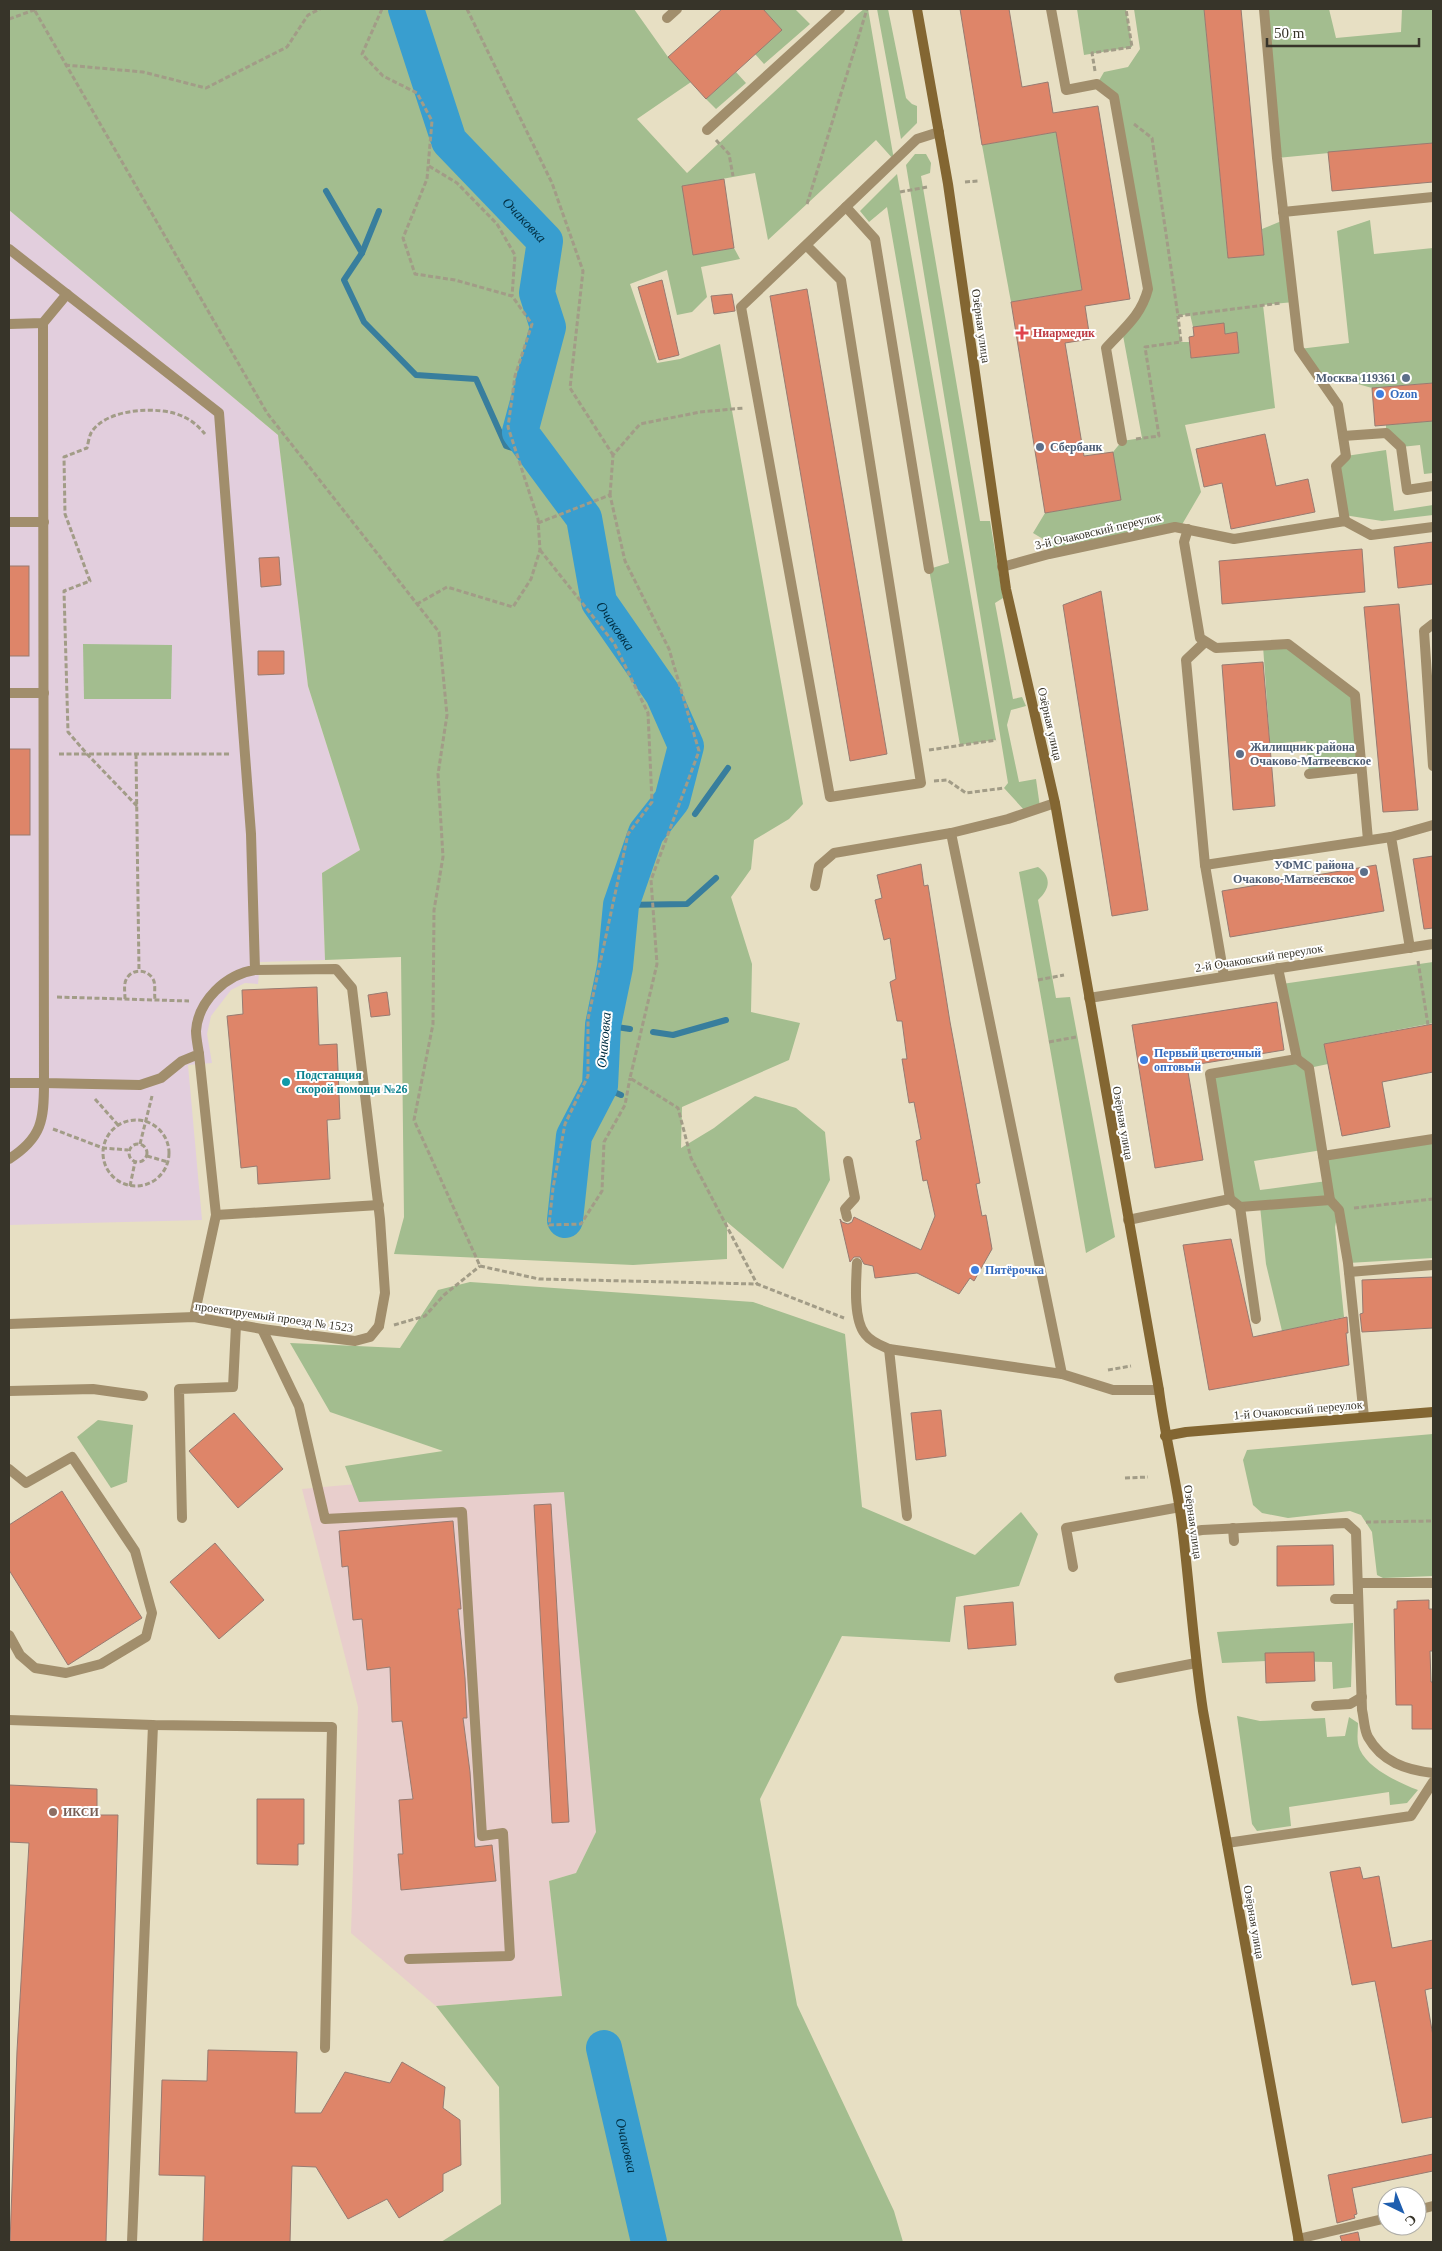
<svg xmlns="http://www.w3.org/2000/svg" width="1442" height="2251" font-family="'Times New Roman',serif">
  <style>
    .industrial { fill: #e8cecc }
    .medical { fill: #e2cedd }
    .green { fill: #a3bd8f; fill-rule: evenodd }
    .lines { fill: none; stroke-linecap: round; stroke-linejoin: round }
    .stream { stroke: #387e9d; stroke-width: 6 }
    .river { stroke: #399ecf; stroke-width: 36 }
    .building { fill: #de8569; stroke: #977b71 }
    .path { stroke: #a29c87; stroke-width: 3; stroke-dasharray: 5 2.5; stroke-linecap: butt }
    .lane { stroke: #a18e6c; stroke-width: 10 }
    .street { stroke: #a18e6c; stroke-width: 10 }
    .secondary { stroke: #836632; stroke-width: 10 }
    .health-dot { fill: #e0444e; stroke: #fff; stroke-width: 2 }
    .service-dot { fill: #5c6f8a; stroke: #fff; stroke-width: 2 }
    .shop-dot { fill: #3f7fe0; stroke: #fff; stroke-width: 2 }
    .culture-dot { fill: #0f9aa8; stroke: #fff; stroke-width: 2 }
    .education-dot { fill: #8d6e63; stroke: #fff; stroke-width: 2 }
    .labels { text-anchor: middle; dominant-baseline: central; stroke-width: 4; stroke-linejoin: round; paint-order: stroke }
    .street-label { font-size: 12px; fill: #373429; stroke: #fff }
    .health-label { font-size: 12px; font-weight: bold; fill: #be3a42; stroke: #fff; text-anchor: start }
    .service-label { font-size: 12px; font-weight: bold; fill: #4e5e75; stroke: #fff; text-anchor: end }
    .shop-label { font-size: 12px; font-weight: bold; fill: #366cbe; stroke: #fff; text-anchor: start }
    .culture-label { font-size: 12px; font-weight: bold; fill: #0d838f; stroke: #fff; text-anchor: start }
    .education-label { font-size: 12px; font-weight: bold; fill: #785e54; stroke: #fff; text-anchor: start }
    .water-label { font-size: 14px; font-style: italic; fill: #012e42; stroke: #fff }
  </style>
  <rect width="100%" height="100%" fill="#e7dfc3"/>
  <polygon class="industrial" points="587,1463 596,1832 576,1873 549,1881 562,1996 436,2006 351,1933 358,1707 302,1489"/>
  <polygon class="medical" points="9,210 278,435 308,686 360,850 322,873 325,960 260,962 258,984 245,983 231,990 211,1016 207,1034 212,1063 188,1065 202,1220 9,1225"/>
  <g class="green">
    <polygon points="9,9 634,9 668,57 691,82 637,119 687,173 859,13 864,9 868,9 894,160 876,140 768,240 755,173 683,186 693,255 734,248 740,259 701,267 707,297 692,312 677,315 667,270 630,284 657,363 680,359 720,344 803,804 789,819 754,840 751,869 731,897 752,964 751,1012 800,1023 789,1060 682,1107 681,1148 714,1128 755,1096 796,1108 825,1132 830,1180 783,1269 727,1222 727,1259 633,1265 394,1254 404,1217 401,957 325,960 322,873 360,850 308,686 278,435 9,210"/>
    <polygon points="763,9 795,9 810,24 764,64 755,54 782,30"/>
    <polygon points="877,9 888,9 906,98 912,104 917,106 917,123 901,139"/>
    <polygon points="1077,9 1126,9 1132,47 1084,55"/>
    <path d="M1134,9H1204L1228,258L1264,255L1262,229L1284,220L1294,302L1263,305L1275,408L1185,425L1201,492L1180,528L1049,554L1048,542L1033,533L1045,513L1121,500L1113,452L1122,441L1142,438L1122,330L1148,288L1114,97L1097,84L1104,72L1128,67L1140,49ZM1190,314L1193,327L1224,324L1225,334L1237,332L1239,353L1191,358L1189,342H1181L1177,316Z"/>
    <polygon points="1264,9 1329,9 1336,38 1401,32 1402,9 1433,9 1433,143 1277,158"/>
    <polygon points="736,72 746,83 716,109 706,99"/>
    <polygon points="1056,132 1082,290 1011,302 982,145"/>
    <polygon points="915,154 926,154 931,163 930,173 921,176 980,521 990,521 1003,598 995,603 1013,699 1022,697 1026,706 1011,710 1007,725 1019,782 1036,779 1040,807 1025,811 1004,788 1008,783 906,165"/>
    <polygon points="897,174 996,740 960,745 929,569 949,563 887,207 869,222 860,211"/>
    <polygon points="1370,220 1374,254 1433,248 1433,383 1372,388 1315,372 1299,349 1349,343 1337,231"/>
    <polygon points="1433,421 1433,473 1424,474 1420,445 1401,447 1386,433 1386,425"/>
    <polygon points="1386,450 1394,511 1433,505 1433,515 1382,521 1344,515 1336,466 1346,456"/>
    <polygon points="83,644 172,645 171,699 84,699"/>
    <polygon points="1288,644 1355,695 1361,768 1309,774 1306,741 1270,744 1263,646"/>
    <path d="M1038,867C1052,877 1050,889 1038,900L1056,998L1070,997L1115,1237L1086,1253L1019,872Z"/>
    <polygon points="1433,962 1433,1023 1324,1044 1328,1064 1309,1068 1322,1150 1254,1161 1260,1190 1327,1181 1323,1156 1433,1140 1433,1258 1348,1263 1338,1212 1335,1227 1344,1317 1282,1331 1266,1264 1260,1206 1240,1207 1230,1199 1210,1074 1296,1059 1282,984"/>
    <polygon points="470,1282 753,1302 845,1334 862,1507 975,1555 1021,1512 1038,1534 1019,1586 956,1597 950,1642 842,1636 760,1799 797,2005 894,2211 903,2242 441,2242 501,2204 499,2087 436,2006 562,1996 549,1881 576,1873 596,1832 564,1492 359,1502 345,1466 443,1451 330,1412 290,1343 400,1348 438,1290"/>
    <polygon points="98,1420 133,1425 127,1482 111,1488 77,1437"/>
    <polygon points="1433,1434 1433,1576 1383,1578 1377,1575 1372,1532 1361,1515 1350,1511 1288,1518 1262,1513 1253,1505 1243,1460 1247,1450"/>
    <polygon points="1353,1623 1351,1687 1333,1689 1332,1662 1266,1661 1222,1663 1217,1632"/>
    <path d="M1237,1716L1260,1721L1325,1718L1327,1737L1345,1736L1349,1717L1358,1723C1358,1732 1356,1741 1360,1750C1369,1769 1399,1783 1418,1790L1407,1803L1390,1805L1389,1792L1289,1807L1291,1826L1257,1831L1252,1824Z"/>
  </g>
  <g class="lines">
    <g class="stream">
      <polyline points="326,191 362,253 344,280 364,322 416,375 476,379 506,446 538,456"/>
      <polyline points="362,253 379,211"/>
      <polyline points="695,814 728,768"/>
      <polyline points="621,905 687,904 716,878"/>
      <polyline points="603,1025 630,1029"/>
      <polyline points="653,1032 673,1035 726,1020"/>
      <polyline points="600,1086 621,1095"/>
    </g>
    <g class="river">
      <path id="s1" d="M406,9L449,141L545,241L537,293L548,327L520,432L584,518L599,602L663,694L686,746L672,800L646,833L621,905L615,967L603,1025L600,1086L574,1136L565,1220"/>
      <path id="s2" d="M604,2048L649,2242"/>
    </g>
  </g>
  <g class="building">
    <polygon points="722,9 763,9 782,30 706,99 668,57"/>
    <polygon points="960,9 1009,9 1022,87 1048,82 1053,113 1098,106 1130,299 1085,306 1090,339 1065,343 1084,456 1113,452 1121,500 1045,513 1011,302 1082,290 1056,132 982,145"/>
    <polygon points="1204,9 1241,9 1264,255 1228,258"/>
    <polygon points="1433,143 1433,182 1332,191 1328,152"/>
    <polygon points="724,179 734,248 693,255 682,186"/>
    <polygon points="662,280 679,355 659,360 638,287"/>
    <polygon points="807,289 887,754 850,761 770,296"/>
    <polygon points="732,294 735,311 714,314 711,296"/>
    <polygon points="1224,323 1225,334 1237,332 1239,353 1191,358 1189,337 1194,336 1193,327"/>
    <polygon points="1433,383 1433,421 1375,426 1372,388"/>
    <polygon points="1265,434 1276,486 1308,479 1315,512 1231,529 1222,483 1204,487 1196,449"/>
    <polygon points="1433,542 1433,584 1398,588 1394,547"/>
    <polygon points="1362,549 1365,592 1222,604 1219,561"/>
    <polygon points="279,557 281,585 261,587 259,558"/>
    <rect x="9" y="566" width="20" height="90"/>
    <polygon points="1101,591 1148,910 1112,916 1063,605"/>
    <polygon points="1399,604 1418,810 1383,812 1364,607"/>
    <polygon points="258,651 284,651 284,674 258,675"/>
    <polygon points="1263,662 1275,806 1233,810 1222,665"/>
    <rect x="9" y="749" width="21" height="86"/>
    <polygon points="1433,856 1433,928 1424,929 1413,859"/>
    <polygon points="921,864 924,886 928,885 950,1022 980,1183 976,1184 982,1216 986,1215 992,1249 974,1281 970,1278 959,1294 917,1273 875,1278 873,1266 864,1264 860,1257 854,1257 850,1262 840,1219 842,1222 848,1224 852,1222 854,1217 921,1250 935,1216 927,1180 923,1181 916,1141 921,1139 914,1102 909,1103 902,1059 907,1059 902,1021 897,1021 890,982 896,979 890,938 884,940 875,900 882,898 877,875"/>
    <polygon points="1376,865 1384,911 1230,937 1222,891"/>
    <polygon points="317,987 319,1045 337,1044 340,1119 327,1120 330,1179 258,1184 257,1166 241,1168 227,1016 243,1014 242,990"/>
    <polygon points="387,992 390,1015 371,1017 368,995"/>
    <polygon points="1277,1002 1284,1050 1187,1066 1203,1160 1155,1168 1132,1025"/>
    <polygon points="1433,1024 1433,1072 1382,1082 1390,1127 1342,1136 1324,1044"/>
    <polygon points="1231,1239 1253,1337 1347,1317 1348,1333 1346,1333 1349,1365 1209,1390 1183,1245"/>
    <polygon points="1433,1277 1433,1328 1362,1332 1360,1314 1363,1313 1362,1280"/>
    <polygon points="941,1410 946,1456 916,1460 911,1413"/>
    <polygon points="234,1413 283,1469 238,1508 189,1451"/>
    <polygon points="62,1491 142,1618 68,1665 9,1570 9,1525"/>
    <polygon points="551,1504 569,1822 552,1823 534,1505"/>
    <polygon points="453,1521 461,1609 458,1609 465,1678 467,1718 463,1718 470,1772 475,1847 492,1845 496,1881 401,1890 398,1854 403,1854 399,1800 413,1799 402,1721 392,1722 390,1667 367,1670 362,1619 353,1620 348,1566 342,1567 339,1531"/>
    <polygon points="215,1543 264,1600 219,1639 170,1582"/>
    <polygon points="1333,1545 1334,1585 1277,1586 1277,1546"/>
    <polygon points="1429,1600 1429,1609 1433,1609 1433,1651 1430,1651 1431,1682 1433,1682 1433,1729 1412,1729 1412,1705 1396,1705 1394,1609 1397,1609 1397,1601"/>
    <polygon points="1013,1602 1016,1645 968,1649 964,1606"/>
    <polygon points="1314,1652 1315,1681 1266,1683 1265,1653"/>
    <polygon points="9,1785 97,1789 97,1815 118,1815 106,2242 10,2242 17,2051 29,1843 9,1842"/>
    <polygon points="257,1799 304,1799 304,1844 298,1844 298,1865 257,1864"/>
    <polygon points="1360,1867 1363,1879 1379,1876 1392,1948 1433,1940 1433,1988 1425,1990 1433,2036 1433,2117 1402,2123 1375,1981 1352,1985 1330,1872"/>
    <polygon points="208,2050 297,2052 295,2113 321,2113 345,2072 390,2083 402,2062 445,2087 443,2108 460,2120 461,2165 443,2174 443,2191 399,2218 387,2199 348,2219 316,2167 292,2166 290,2242 203,2242 205,2176 159,2175 162,2080 207,2081"/>
    <polygon points="1433,2154 1433,2171 1352,2188 1357,2214 1354,2215 1355,2218 1337,2223 1328,2175"/>
    <polygon points="1358,2232 1360,2242 1342,2242 1340,2236"/>
  </g>
  <g class="lines">
    <g class="path">
      <polyline points="382,9 362,54 383,76 417,93 432,121 427,179 403,238 415,274 455,280 512,296 532,324 515,376 508,427 538,519 540,550 531,579 513,607 447,587 417,604"/>
      <polyline points="467,9 552,183 583,271 570,388 613,455"/>
      <polyline points="35,11 267,413 439,632 447,715 438,774 443,857 434,910 433,1024 414,1120 480,1266"/>
      <polyline points="9,19 37,9"/>
      <polyline points="65,65 143,72 206,88 287,47 308,15 320,9"/>
      <polyline points="1095,71 1092,53 1132,47 1126,9"/>
      <polyline points="1134,124 1152,138 1178,316 1281,303"/>
      <polyline points="716,140 729,154 733,176"/>
      <polyline points="429,166 457,183 497,224 515,255 512,296"/>
      <polyline points="965,182 978,181"/>
      <polyline points="900,192 927,187"/>
      <polyline points="807,204 867,9"/>
      <polyline points="1136,439 1159,436 1145,347 1181,342 1178,316"/>
      <polyline points="610,495 613,455 640,424 700,412 744,408"/>
      <polyline points="538,523 610,495 625,561 669,649 699,751 651,880 657,964 630,1078 678,1108 691,1158 757,1284"/>
      <polyline points="540,550 614,643 648,713 652,802 628,834 588,1019 588,1076 565,1124 553,1188 549,1225 581,1224 602,1191 604,1142 625,1105 630,1078"/>
      <polyline points="929,750 996,740"/>
      <polyline points="59,754 230,754"/>
      <polyline points="136,754 139,971"/>
      <polyline points="934,781 947,780 966,793 1004,788"/>
      <path d="M137,806L87,754L68,732L64,591L90,581L65,514L64,457L87,448C88,444 89,437 91,433C105,408 161,405 184,417C193,421 199,427 205,434"/>
      <polyline points="1418,961 1428,1025"/>
      <polyline points="1038,980 1064,975"/>
      <polyline points="57,997 189,1001"/>
      <path d="M125,999C125,994 124,987 125,983C128,969 146,967 153,979C156,984 154,993 155,999"/>
      <polyline points="1049,1042 1076,1037"/>
      <polyline points="95,1099 118,1125"/>
      <circle cx="136" cy="1153" r="33"/>
      <polyline points="53,1129 103,1148 128,1150"/>
      <circle cx="138" cy="1153" r="9"/>
      <polyline points="140,1144 152,1096"/>
      <polyline points="147,1156 168,1162"/>
      <polyline points="130,1186 135,1162"/>
      <polyline points="1354,1208 1433,1199"/>
      <polyline points="480,1266 539,1279 757,1284 844,1318"/>
      <polyline points="394,1325 425,1316 444,1295 480,1266"/>
      <polyline points="1108,1370 1131,1366"/>
      <polyline points="1125,1478 1148,1477"/>
      <polyline points="1366,1522 1433,1521"/>
    </g>
    <g class="lane">
      <path d="M1051,9L1066,90L1097,84L1114,97L1148,289C1141,316 1124,328 1106,348L1122,441"/>
      <polyline points="1264,9 1277,158 1299,349 1338,405 1346,456 1336,466 1345,521"/>
      <polyline points="667,18 677,9"/>
      <polyline points="707,130 840,9"/>
      <polyline points="846,207 875,239 929,569"/>
      <polyline points="1283,212 1433,197"/>
      <polyline points="806,245 841,280 921,783 830,797 741,307 917,139 939,132"/>
      <path d="M9,249L219,413L251,834L255,970C226,974 198,1001 196,1031C196,1038 198,1047 199,1054L182,1061L161,1078L140,1085L44,1083L43,323"/>
      <polyline points="9,324 43,323 67,294"/>
      <polyline points="1343,436 1386,433 1401,447 1407,490 1433,486"/>
      <polyline points="9,522 44,522"/>
      <polyline points="1188,529 1184,542 1200,638 1216,648 1288,644 1355,695 1368,840"/>
      <polyline points="1433,624 1424,631 1433,766"/>
      <polyline points="9,693 44,693"/>
      <polyline points="1309,774 1361,768"/>
      <polyline points="1055,803 1008,819 951,833 1062,1374 1113,1390 1159,1390"/>
      <polyline points="1205,865 1186,660 1205,642"/>
      <polyline points="815,886 819,866 834,853 951,833"/>
      <polyline points="1410,948 1391,837 1433,825"/>
      <polyline points="1278,968 1297,1059 1210,1074 1230,1199 1240,1207 1330,1200 1339,1210 1348,1263 1364,1417"/>
      <polyline points="255,970 336,969 352,988 380,1219 385,1293 379,1326"/>
      <polyline points="1224,976 1205,865 1391,837"/>
      <polyline points="1297,1059 1309,1068 1330,1200"/>
      <path d="M9,1083H44C44,1120 42,1138 9,1159"/>
      <polyline points="1323,1156 1433,1139"/>
      <polyline points="1240,1207 1256,1319"/>
      <polyline points="216,1215 379,1205"/>
      <polyline points="847,1217 845,1209 855,1198 848,1161"/>
      <polyline points="1128,1220 1230,1199"/>
      <path d="M857,1263C856,1282 853,1319 865,1334C871,1342 880,1345 889,1349L1062,1374"/>
      <polyline points="1349,1272 1433,1265"/>
      <polyline points="194,1317 216,1215 199,1054"/>
      <polyline points="262,1329 299,1406 325,1519 462,1512 482,1836 503,1833 510,1956 409,1959"/>
      <polyline points="889,1349 907,1516"/>
      <polyline points="9,1391 93,1389 143,1396"/>
      <polyline points="9,1469 26,1483 72,1457 135,1551 152,1613 146,1637 101,1664 66,1673 35,1668 20,1655 9,1635"/>
      <polyline points="182,1518 179,1389 233,1387 236,1325"/>
      <polyline points="1233,1528 1234,1541"/>
      <path d="M1184,1533L1202,1530L1346,1523L1356,1532L1362,1710C1364,1718 1364,1730 1368,1737C1382,1762 1406,1770 1433,1773"/>
      <polyline points="1073,1567 1066,1528 1180,1507"/>
      <polyline points="1358,1583 1433,1583"/>
      <polyline points="1335,1599 1358,1599"/>
      <polyline points="1119,1678 1196,1663"/>
      <polyline points="1316,1706 1350,1704 1362,1697"/>
      <polyline points="9,1720 153,1725 332,1727 325,2048"/>
      <polyline points="1227,1843 1411,1816 1433,1782"/>
      <polyline points="1417,2210 1433,2206"/>
      <polyline points="1298,2239 1387,2218"/>
      <polyline points="132,2242 153,1725"/>
    </g>
    <g class="street">
      <polyline points="1002,567 1049,554 1175,527 1234,539 1345,521 1371,535 1433,527"/>
      <polyline points="1089,998 1433,944"/>
      <polyline points="9,1324 194,1317 262,1329 355,1341 370,1337 379,1326"/>
    </g>
    <g class="secondary">
      <path d="M917,9L948,184L1006,589L1055,803L1159,1390C1165,1438 1178,1485 1183,1533C1190,1592 1194,1652 1203,1711L1299,2242"/>
      <polyline points="1165,1436 1186,1432 1433,1412"/>
    </g>
  </g>
  <path class="health-dot" d="M1019.5 325.5h5v5h5v5h-5v5h-5v-5h-5v-5h5z"/>
  <g class="service-dot">
    <circle cx="1406" cy="378" r="5"/>
    <circle cx="1040" cy="447" r="5"/>
    <circle cx="1240" cy="754" r="5"/>
    <circle cx="1364" cy="872" r="5"/>
  </g>
  <g class="shop-dot">
    <circle cx="1380" cy="394" r="5"/>
    <circle cx="1144" cy="1060" r="5"/>
    <circle cx="975" cy="1270" r="5"/>
  </g>
  <circle class="culture-dot" cx="286" cy="1082" r="5"/>
  <circle class="education-dot" cx="53" cy="1812" r="5"/>
  <g class="labels">
    <g class="street-label">
      <text transform="translate(981 326) rotate(82)">Озёрная улица</text>
      <text transform="translate(1098 531) rotate(-13)">3-й Очаковский переулок</text>
      <text transform="translate(1050 724) rotate(77)">Озёрная улица</text>
      <text transform="translate(1259 958) rotate(-9)">2-й Очаковский переулок</text>
      <text transform="translate(1123 1123) rotate(80)">Озёрная улица</text>
      <text transform="translate(274 1317) rotate(8)">проектируемый проезд № 1523</text>
      <text transform="translate(1298 1410) rotate(-5)">1-й Очаковский переулок</text>
      <text transform="translate(1193 1522) rotate(82)">Озёрная улица</text>
      <text transform="translate(1254 1922) rotate(80)">Озёрная улица</text>
    </g>
    <g class="health-label">
      <text x="1033" y="333">Ниармедик</text>
    </g>
    <g class="service-label">
      <text x="1396" y="378">Москва 119361</text>
      <text x="1050" y="447" text-anchor="start">Сбербанк</text>
      <text x="1250" y="747" text-anchor="start">Жилищник района<tspan x="1250" dy="14">Очаково-Матвеевское</tspan></text>
      <text x="1354" y="865">УФМС района<tspan x="1354" dy="14">Очаково-Матвеевское</tspan></text>
    </g>
    <g class="shop-label">
      <text x="1390" y="394">Ozon</text>
      <text x="1154" y="1053">Первый цветочный<tspan x="1154" dy="14">оптовый</tspan></text>
      <text x="985" y="1270">Пятёрочка</text>
    </g>
    <g class="culture-label">
      <text x="296" y="1075">Подстанция<tspan x="296" dy="14">скорой помощи №26</tspan></text>
    </g>
    <g class="education-label">
      <text x="63" y="1812">ИКСИ</text>
    </g>
    <g class="water-label">
      <text stroke="none"><textPath href="#s1" startOffset="248">Очаковка</textPath></text>
      <text stroke="none"><textPath href="#s1" startOffset="696">Очаковка</textPath></text>
      <text transform="translate(604 1040) rotate(-85)">Очаковка</text>
      <text stroke="none"><textPath href="#s2" startOffset="100">Очаковка</textPath></text>
    </g>
  </g>
  <rect width="1442" height="2251" fill="none" stroke="#373429" stroke-width="20"/>
  <g transform="translate(1402 2211) rotate(137)"><circle r="24" fill="#ffffff" stroke="#afaea9"/>
  <path d="M0-4L9 19L0 12L-9 19Z" fill="#1e5eaf"/>
  <text y="-8" font-size="14" font-weight="bold" text-anchor="middle" fill="#373429">С</text>
  </g>
  <path d="M1267 38v8h152v-8" fill="none" stroke="#373429" stroke-width="2.5"/>
  <text x="1274" y="38" font-size="15" fill="#373429" stroke="#ffffff" stroke-width="4" paint-order="stroke">50 m</text>
</svg>
